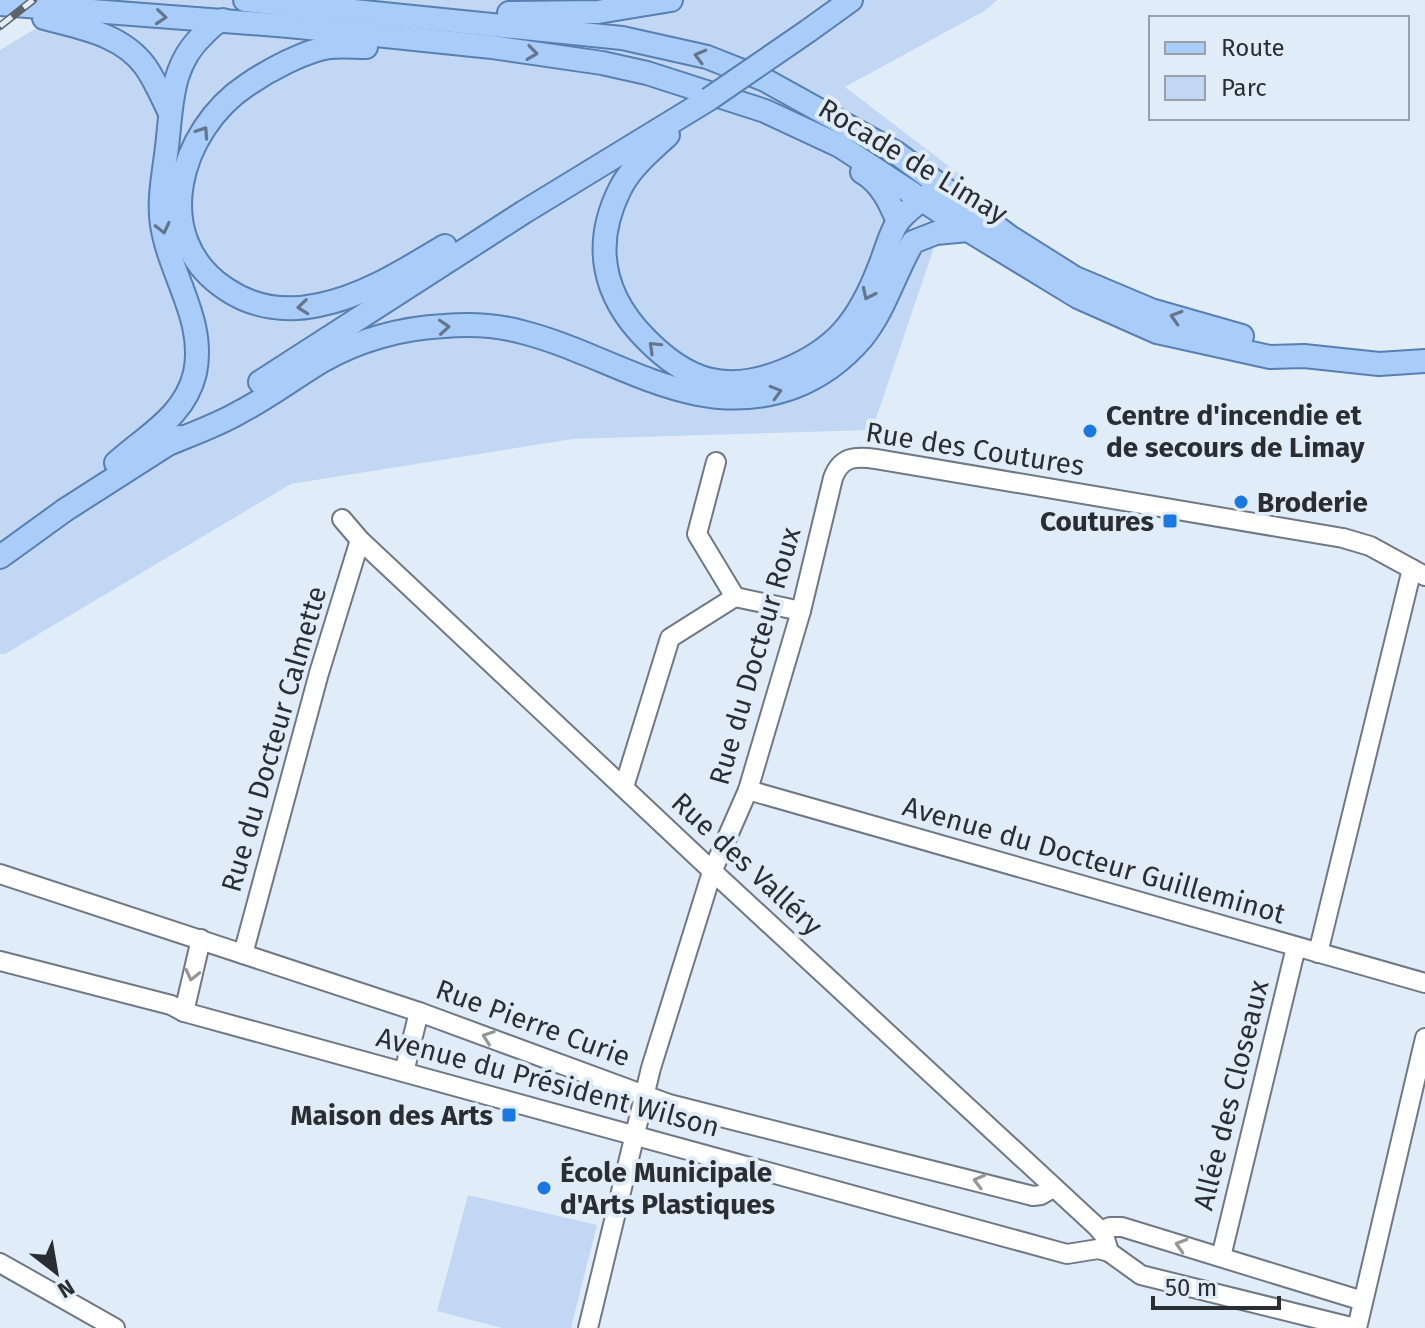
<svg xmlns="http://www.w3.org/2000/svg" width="1425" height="1328" font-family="'Fira Sans',sans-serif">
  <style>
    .green { fill: #c2d7f4 }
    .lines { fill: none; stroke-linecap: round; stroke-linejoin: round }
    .minor-casing { stroke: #6f7884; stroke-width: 22 }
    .major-casing { stroke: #587fb1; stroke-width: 26 }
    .minor { stroke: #fff; stroke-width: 18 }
    .major { stroke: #aaccf9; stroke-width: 22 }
    .rail-casing { stroke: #5d636a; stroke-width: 8 }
    .rail { stroke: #e1ecf9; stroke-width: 5; stroke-dasharray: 15; stroke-linecap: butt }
    .major-bridge-casing { stroke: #587fb1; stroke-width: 26; stroke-linecap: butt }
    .major-bridge { stroke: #aaccf9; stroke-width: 22 }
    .oneway { stroke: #64758c }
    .oneway2 { stroke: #949699 }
    .poi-dot { fill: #1b78e1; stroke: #e1ecf9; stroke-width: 3 }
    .labels { text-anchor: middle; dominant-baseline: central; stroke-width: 8; stroke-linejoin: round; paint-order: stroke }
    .street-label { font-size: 28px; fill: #2a2e33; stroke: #e1ecf9 }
    .poi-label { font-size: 28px; font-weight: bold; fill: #2a2e33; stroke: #e1ecf9; text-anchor: start }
  </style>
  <rect width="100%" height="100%" fill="#e1ecf9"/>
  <g class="green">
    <polygon points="83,0 997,0 986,10 845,87 959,174 872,430 573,439 291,484 5,654 0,654 0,50"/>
    <polygon points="468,1195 597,1225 571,1328 502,1328 437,1311"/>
  </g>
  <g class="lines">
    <defs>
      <g id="minor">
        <polyline points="342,519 360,540 723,881 1097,1227 1104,1235 1109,1252"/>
        <polyline points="735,597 801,611"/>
        <polyline points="624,787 670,638 735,597 697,534 716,462"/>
        <polyline points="748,790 1425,983"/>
        <polyline points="0,874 419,1012 669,1104 1033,1196 1041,1195 1053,1188"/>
        <polyline points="1318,953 1412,569"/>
        <polyline points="243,954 319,673 360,540"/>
        <polyline points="0,961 171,1005 184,1012 1067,1254 1098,1249 1109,1252 1141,1275 1355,1328"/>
        <polyline points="184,1012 201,939"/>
        <polyline points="404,1072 419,1012"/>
        <polyline points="1101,1231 1110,1227 1122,1227 1363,1301"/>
        <polyline points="1221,1257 1296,947"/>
        <polyline points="0,1263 115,1328"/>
        <path d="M588,1328L651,1068L712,872L748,790L801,611L833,478C841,456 856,456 876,459L1343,538L1370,546L1425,576"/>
        <polyline points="1357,1328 1425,1038"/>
      </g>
      <g id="major">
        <polyline points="245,0 622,38 707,57 765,80 895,152 1010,237 1075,278 1151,310 1242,336"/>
        <polyline points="0,4 289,26 492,47 602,63 647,73 765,111 840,146 968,230 1078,297 1157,332 1270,357 1304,356 1379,364 1425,361"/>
        <polyline points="509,13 598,12 671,0"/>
        <path d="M44,18C81,28 121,34 145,66C155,80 162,97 169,111"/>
        <polyline points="808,31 851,0"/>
        <path d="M366,47C354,47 342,46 330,47C304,51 269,70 247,85C179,130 148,238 226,289C254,308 287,312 319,305C365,296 406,269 445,246"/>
        <path d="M668,135C650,152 631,167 620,189C592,245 603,296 646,339C687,381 726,394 783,371C836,350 859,320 879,268C885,254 889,236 897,223C905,211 922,200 934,191"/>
        <path d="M862,172C881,183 890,202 898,222"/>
        <polyline points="260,382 524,212 709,99"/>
        <path d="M168,444C192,434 218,425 240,412C269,397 295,377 322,361C358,340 402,328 444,326C470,324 497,325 522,332C614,355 695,424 794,387C820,377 844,359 862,338C885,310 895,272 913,242L936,233L968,230"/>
        <path d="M116,463C147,435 185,416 195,373C206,320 170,276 162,225C158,199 164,173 167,147C172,105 170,65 204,34C210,28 215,22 223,20"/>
        <polyline points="0,557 65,510 179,437"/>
      </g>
    </defs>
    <use href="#minor" class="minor-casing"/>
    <use href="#major" class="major-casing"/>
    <use href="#minor" class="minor"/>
    <use href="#major" class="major"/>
    <defs>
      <polyline id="rail" points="0,26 33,0"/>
    </defs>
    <use href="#rail" class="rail-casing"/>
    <use href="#rail" class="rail"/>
    <defs>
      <polyline id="major-bridge" points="709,99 808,31"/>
    </defs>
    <use href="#major-bridge" class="major-bridge-casing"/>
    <use href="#major-bridge" class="major-bridge"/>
  </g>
  <defs><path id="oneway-chevron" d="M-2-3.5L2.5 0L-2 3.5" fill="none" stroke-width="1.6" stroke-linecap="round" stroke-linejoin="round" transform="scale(2)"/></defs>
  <g class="oneway">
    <use href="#oneway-chevron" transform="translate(161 17) rotate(5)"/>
    <use href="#oneway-chevron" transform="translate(532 53) rotate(8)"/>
    <use href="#oneway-chevron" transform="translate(700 56) rotate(-165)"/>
    <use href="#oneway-chevron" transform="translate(203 132) rotate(-56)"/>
    <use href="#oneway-chevron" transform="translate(163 228) rotate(77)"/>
    <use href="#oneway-chevron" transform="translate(868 294) rotate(116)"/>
    <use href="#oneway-chevron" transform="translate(303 307) rotate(174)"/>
    <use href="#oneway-chevron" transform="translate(1176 317) rotate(-163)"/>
    <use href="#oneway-chevron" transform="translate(444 327) rotate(-4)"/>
    <use href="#oneway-chevron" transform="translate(654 347) rotate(-136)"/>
    <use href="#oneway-chevron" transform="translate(776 392) rotate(-16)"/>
  </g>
  <g class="oneway2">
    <use href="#oneway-chevron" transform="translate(192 975) rotate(103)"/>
    <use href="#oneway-chevron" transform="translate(488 1037) rotate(-160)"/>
    <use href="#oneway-chevron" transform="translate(979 1181) rotate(-165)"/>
    <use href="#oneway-chevron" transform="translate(1181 1245) rotate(-163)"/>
  </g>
  <g class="poi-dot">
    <circle cx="1090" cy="431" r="8"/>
    <circle cx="1241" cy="502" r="8"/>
    <rect x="1162" y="513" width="16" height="16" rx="4"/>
    <rect x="501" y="1107" width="16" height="16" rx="4"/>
    <circle cx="544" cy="1188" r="8"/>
  </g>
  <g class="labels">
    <g class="street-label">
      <text transform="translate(913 161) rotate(31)">Rocade de Limay</text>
      <text transform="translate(975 449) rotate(9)">Rue des Coutures</text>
      <text transform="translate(755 656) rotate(-74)">Rue du Docteur Roux</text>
      <text transform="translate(274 739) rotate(-74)">Rue du Docteur Calmette</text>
      <text transform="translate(1094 860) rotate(16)">Avenue du Docteur Guilleminot</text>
      <text transform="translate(747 864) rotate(43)">Rue des Valléry</text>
      <text transform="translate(533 1023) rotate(20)">Rue Pierre Curie</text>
      <text transform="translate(548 1082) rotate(15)">Avenue du Président Wilson</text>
      <text transform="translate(1231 1095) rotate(-76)">Allée des Closeaux</text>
    </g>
    <g class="poi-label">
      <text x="1106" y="415">Centre d'incendie et<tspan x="1106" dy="32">de secours de Limay</tspan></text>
      <text x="1257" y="502">Broderie</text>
      <text x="1154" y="521" text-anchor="end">Coutures</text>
      <text x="493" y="1115" text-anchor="end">Maison des Arts</text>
      <text x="560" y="1172">École Municipale<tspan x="560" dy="32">d'Arts Plastiques</tspan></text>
    </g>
  </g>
  <rect x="1149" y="16" width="260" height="104" fill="#e1ecf9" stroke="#98a0aa" stroke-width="2"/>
  <rect x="1165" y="42" width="40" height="12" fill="#aaccf9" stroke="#98a0aa" stroke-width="2"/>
  <text x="1221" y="56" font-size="24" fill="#2a2e33">Route</text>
  <rect x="1165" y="76" width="40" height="24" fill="#c2d7f4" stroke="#98a0aa" stroke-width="2"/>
  <text x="1221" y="96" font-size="24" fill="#2a2e33">Parc</text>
  <g transform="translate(56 1272) rotate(149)" stroke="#e1ecf9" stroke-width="6" paint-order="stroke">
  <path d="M0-6L14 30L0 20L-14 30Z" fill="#2a2e33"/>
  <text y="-12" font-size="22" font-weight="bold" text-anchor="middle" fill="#2a2e33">N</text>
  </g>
  <path d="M1153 1296v12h126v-12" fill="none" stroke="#2a2e33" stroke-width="4"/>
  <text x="1165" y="1296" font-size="24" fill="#2a2e33" stroke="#e1ecf9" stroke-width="6" paint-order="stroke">50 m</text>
</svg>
